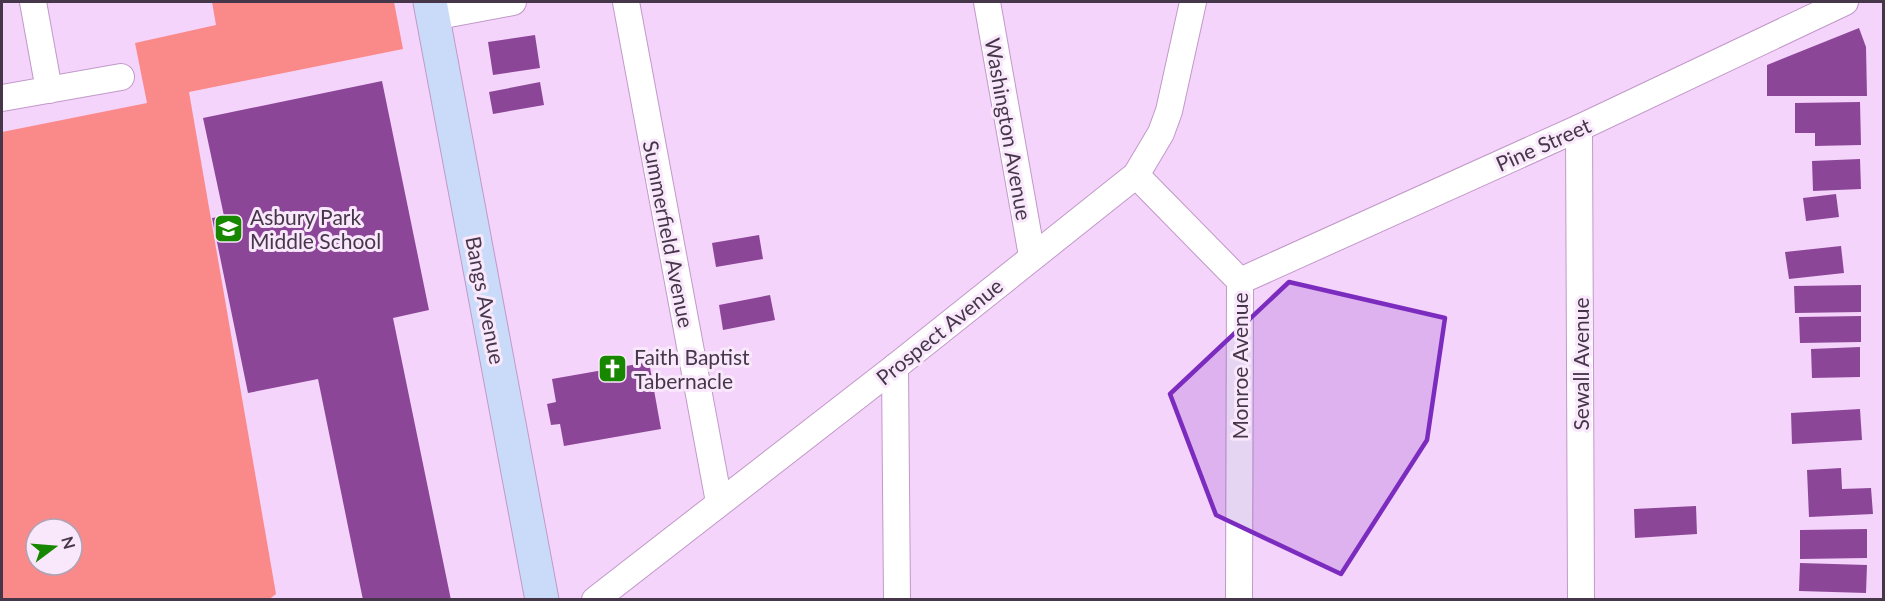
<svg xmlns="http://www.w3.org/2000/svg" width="1885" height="601" font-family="Lato,sans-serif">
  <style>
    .green { fill: #fa8a89; fill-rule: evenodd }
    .building { fill: #8c4698 }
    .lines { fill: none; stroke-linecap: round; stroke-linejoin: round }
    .street-casing { stroke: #c199c8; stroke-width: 28 }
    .secondary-casing { stroke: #c199c8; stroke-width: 35 }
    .street { stroke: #fff; stroke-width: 26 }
    .secondary { stroke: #cadbf9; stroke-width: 33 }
    .marked { fill: #7b2cbf; fill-opacity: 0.2; stroke: #7b2cbf; stroke-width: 4.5; stroke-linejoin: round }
    .labels { text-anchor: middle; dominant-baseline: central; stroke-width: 6; stroke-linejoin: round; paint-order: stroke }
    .street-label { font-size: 21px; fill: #463649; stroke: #f9e8fb }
    .poi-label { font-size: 21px; fill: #463649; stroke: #f9e8fb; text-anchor: start }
  </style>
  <rect width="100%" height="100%" fill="#f5d4fb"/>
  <path class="green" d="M212,2H394L403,49L189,92L276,594L268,600L2,599V132L147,103L135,43L216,25ZM36,529H72V565H36Z"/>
  <g class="building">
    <polygon points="1859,28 1866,47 1867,96 1767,96 1767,65"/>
    <polygon points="535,35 540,68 493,75 488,42"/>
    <polygon points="382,81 429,310 393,318 451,600 363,600 318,379 248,393 212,218 224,216 203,118"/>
    <polygon points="540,82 544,105 493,114 489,92"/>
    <polygon points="1860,102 1861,145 1815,146 1815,133 1795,133 1795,103"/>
    <polygon points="1860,159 1861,189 1813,191 1812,161"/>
    <polygon points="1836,194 1839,217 1806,221 1803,198"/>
    <polygon points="759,235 763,259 716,267 712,243"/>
    <polygon points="1841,246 1844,273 1789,279 1785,252"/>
    <polygon points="1861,285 1861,312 1795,313 1794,286"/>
    <polygon points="770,295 775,320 723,330 719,305"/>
    <polygon points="1861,316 1861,342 1800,343 1799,317"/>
    <polygon points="1860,347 1860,377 1812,378 1811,349"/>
    <polygon points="649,362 661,429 564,446 560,424 551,425 547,404 556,402 552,379"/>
    <polygon points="1860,409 1862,440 1792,444 1791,413"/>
    <polygon points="1841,468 1842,489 1871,488 1873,514 1809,517 1807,470"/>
    <polygon points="1696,506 1697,534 1635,538 1634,509"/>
    <polygon points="1867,529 1867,558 1800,559 1800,530"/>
    <polygon points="1800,563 1867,565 1866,593 1799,591"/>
  </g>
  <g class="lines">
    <defs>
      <g id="street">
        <polyline points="33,2 49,90"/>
        <polyline points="626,2 719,502"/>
        <polyline points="987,2 1032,256"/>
        <polyline points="433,17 513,2"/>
        <polyline points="2,98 121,77"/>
        <polyline points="1579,128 1581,600"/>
        <polyline points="1136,175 1240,281 1239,600"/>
        <polyline points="1240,281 1579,128 1845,2"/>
        <polyline points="895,367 897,600"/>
        <polyline points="595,600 895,367 1136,175 1161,133 1169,111 1193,2"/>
      </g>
      <polyline id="secondary" points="430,2 542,600"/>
    </defs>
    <use href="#street" class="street-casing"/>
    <use href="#secondary" class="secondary-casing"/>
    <use href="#street" class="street"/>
    <use href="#secondary" class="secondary"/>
  </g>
  <path class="marked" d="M1289,282L1445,318L1427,440L1341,574L1216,515L1170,394Z"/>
  <defs>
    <symbol id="school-square" viewBox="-11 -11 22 22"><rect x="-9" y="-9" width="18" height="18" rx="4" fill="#188700" stroke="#f9e8fb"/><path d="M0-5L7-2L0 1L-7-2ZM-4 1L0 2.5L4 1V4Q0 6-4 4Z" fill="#fff"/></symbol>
    <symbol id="church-square" viewBox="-11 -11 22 22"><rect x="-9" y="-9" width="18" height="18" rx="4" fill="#188700" stroke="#f9e8fb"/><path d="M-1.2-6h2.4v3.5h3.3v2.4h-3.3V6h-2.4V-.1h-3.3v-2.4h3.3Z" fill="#fff"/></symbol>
  </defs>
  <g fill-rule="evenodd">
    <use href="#school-square" x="212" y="212" width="33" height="33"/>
    <use href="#church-square" x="596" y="352" width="33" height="33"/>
  </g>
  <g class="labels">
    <g class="street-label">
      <text transform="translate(1009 129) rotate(80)">Washington Avenue</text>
      <text transform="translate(1543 144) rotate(-24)">Pine Street</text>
      <text transform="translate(669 234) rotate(79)">Summerfield Avenue</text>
      <text transform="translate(486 300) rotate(79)">Bangs Avenue</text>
      <text transform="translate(939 331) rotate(-39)">Prospect Avenue</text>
      <text transform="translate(1580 364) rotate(-90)">Sewall Avenue</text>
      <text transform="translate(1239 366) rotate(-90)">Monroe Avenue</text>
    </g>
    <g class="poi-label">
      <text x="250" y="216">Asbury Park<tspan x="250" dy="24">Middle School</tspan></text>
      <text x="634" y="356">Faith Baptist<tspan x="634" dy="24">Tabernacle</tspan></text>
    </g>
  </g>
  <rect width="1885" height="601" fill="none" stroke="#463649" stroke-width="6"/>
  <g transform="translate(54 547) rotate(74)"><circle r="28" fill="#f9e8fb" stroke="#b1a1b4" stroke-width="1.5"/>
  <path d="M0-4.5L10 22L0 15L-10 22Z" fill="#188700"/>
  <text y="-9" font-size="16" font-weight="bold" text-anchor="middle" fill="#463649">N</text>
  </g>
</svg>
